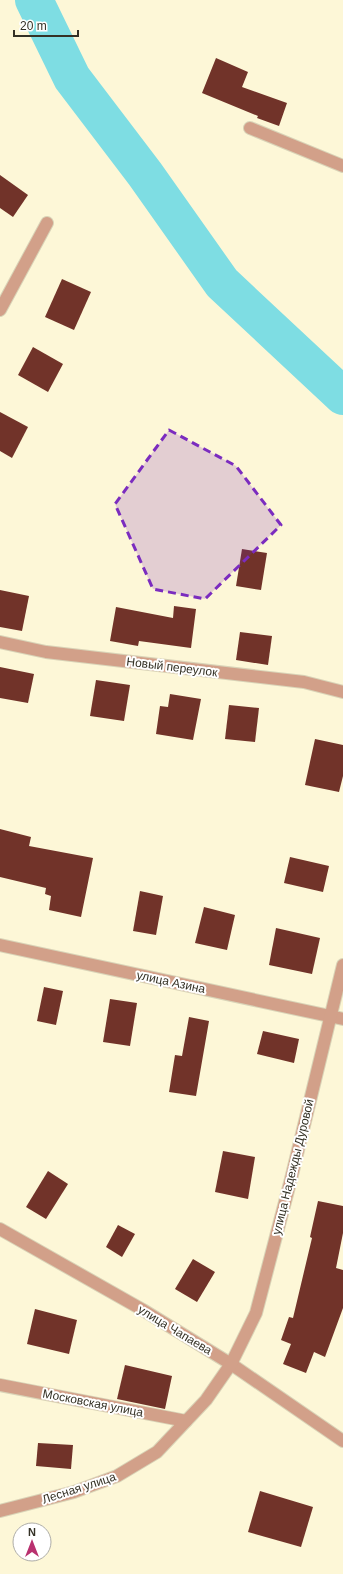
<svg xmlns="http://www.w3.org/2000/svg" width="343" height="1574" font-family="Arial,sans-serif">
  <style>
    .lines { fill: none; stroke-linecap: round; stroke-linejoin: round }
    .river { stroke: #7edde3; stroke-width: 38 }
    .building { fill: #713329 }
    .minor-casing { stroke: #d9d3b7; stroke-width: 14 }
    .minor { stroke: #d2a089; stroke-width: 12 }
    .marked { fill: #7b2cbf; fill-opacity: 0.2; stroke: #7b2cbf; stroke-width: 3; stroke-dasharray: 8 5; stroke-linejoin: round }
    .labels { text-anchor: middle; dominant-baseline: central; stroke-width: 4; stroke-linejoin: round; paint-order: stroke }
    .street-label { font-size: 12px; fill: #343125; stroke: #fff }
  </style>
  <rect width="100%" height="100%" fill="#fdf7d7"/>
  <g class="lines">
    <polyline class="river" points="34,0 72,78 145,174 222,283 343,396"/>
  </g>
  <g class="building">
    <polygon points="216,58 248,72 242,87 287,103 279,126 257,118 258,116 202,93"/>
    <polygon points="0,175 28,195 13,217 0,208"/>
    <polygon points="62,279 91,292 74,330 45,317"/>
    <polygon points="33,347 63,364 48,392 18,375"/>
    <polygon points="0,412 28,427 12,458 0,451"/>
    <polygon points="242,549 267,553 261,590 236,586"/>
    <polygon points="0,590 29,596 22,631 0,627"/>
    <polygon points="174,606 196,609 191,648 139,641 138,646 110,641 116,607 173,618"/>
    <polygon points="240,632 272,636 268,665 236,660"/>
    <polygon points="0,667 34,674 28,703 0,698"/>
    <polygon points="96,680 130,685 124,721 90,716"/>
    <polygon points="170,694 201,699 193,740 156,734 160,706 168,707"/>
    <polygon points="229,705 259,708 255,742 225,739"/>
    <polygon points="315,739 343,745 343,776 339,792 305,785"/>
    <polygon points="0,829 31,837 29,846 93,858 81,917 49,910 51,896 45,894 46,888 0,877"/>
    <polygon points="290,857 329,866 323,892 284,883"/>
    <polygon points="140,891 163,896 156,935 133,931"/>
    <polygon points="204,907 235,915 227,950 195,943"/>
    <polygon points="276,928 320,938 312,974 269,965"/>
    <polygon points="44,987 63,991 56,1025 37,1021"/>
    <polygon points="110,999 137,1003 130,1046 103,1042"/>
    <polygon points="189,1017 209,1021 196,1096 169,1092 175,1055 182,1056"/>
    <polygon points="263,1031 299,1039 294,1063 257,1054"/>
    <polygon points="223,1151 255,1157 248,1199 215,1192"/>
    <polygon points="48,1171 68,1184 46,1219 26,1207"/>
    <polygon points="318,1201 343,1206 343,1233 336,1268 343,1270 343,1308 325,1357 314,1352 306,1373 283,1364 291,1344 281,1340 289,1317 293,1318 312,1238 310,1237"/>
    <polygon points="118,1225 135,1234 122,1257 106,1247"/>
    <polygon points="193,1259 215,1272 197,1302 175,1289"/>
    <polygon points="35,1309 77,1320 69,1354 27,1344"/>
    <polygon points="125,1365 172,1376 165,1409 117,1399"/>
    <polygon points="38,1443 73,1445 71,1469 36,1466"/>
    <polygon points="260,1491 313,1507 301,1547 248,1532"/>
  </g>
  <g class="lines">
    <defs>
      <g id="minor">
        <polyline points="250,128 343,166"/>
        <polyline points="0,310 47,223"/>
        <polyline points="0,642 46,652 304,682 343,692"/>
        <polyline points="0,945 343,1019"/>
        <polyline points="0,1229 143,1310 231,1364 343,1441"/>
        <polyline points="0,1385 186,1421"/>
        <polyline points="0,1511 74,1492 117,1476 157,1452 206,1400 231,1364 256,1313 291,1179 343,965"/>
      </g>
    </defs>
    <use href="#minor" class="minor-casing"/>
    <use href="#minor" class="minor"/>
  </g>
  <path class="marked" d="M169,430L236,466L281,525L205,599L153,589L115,504Z"/>
  <g class="labels">
    <g class="street-label">
      <text transform="translate(172 667) rotate(7)">Новый переулок</text>
      <text transform="translate(171 982) rotate(12)">улица Азина</text>
      <text transform="translate(293 1167) rotate(-76)">улица Надежды Дуровой</text>
      <text transform="translate(175 1330) rotate(31)">улица Чапаева</text>
      <text transform="translate(93 1403) rotate(11)">Московская улица</text>
      <text transform="translate(79 1488) rotate(-18)">Лесная улица</text>
    </g>
  </g>
  <g transform="translate(32 1542)"><circle r="19" fill="#ffffff" stroke="#aeada8"/>
  <path d="M0-3L7 15L0 10L-7 15Z" fill="#b9316f"/>
  <text y="-6" font-size="11" font-weight="bold" text-anchor="middle" fill="#343125">N</text>
  </g>
  <path d="M14 30v6h64v-6" fill="none" stroke="#343125" stroke-width="2"/>
  <text x="20" y="30" font-size="12" fill="#343125" stroke="#ffffff" stroke-width="3" paint-order="stroke">20 m</text>
</svg>
